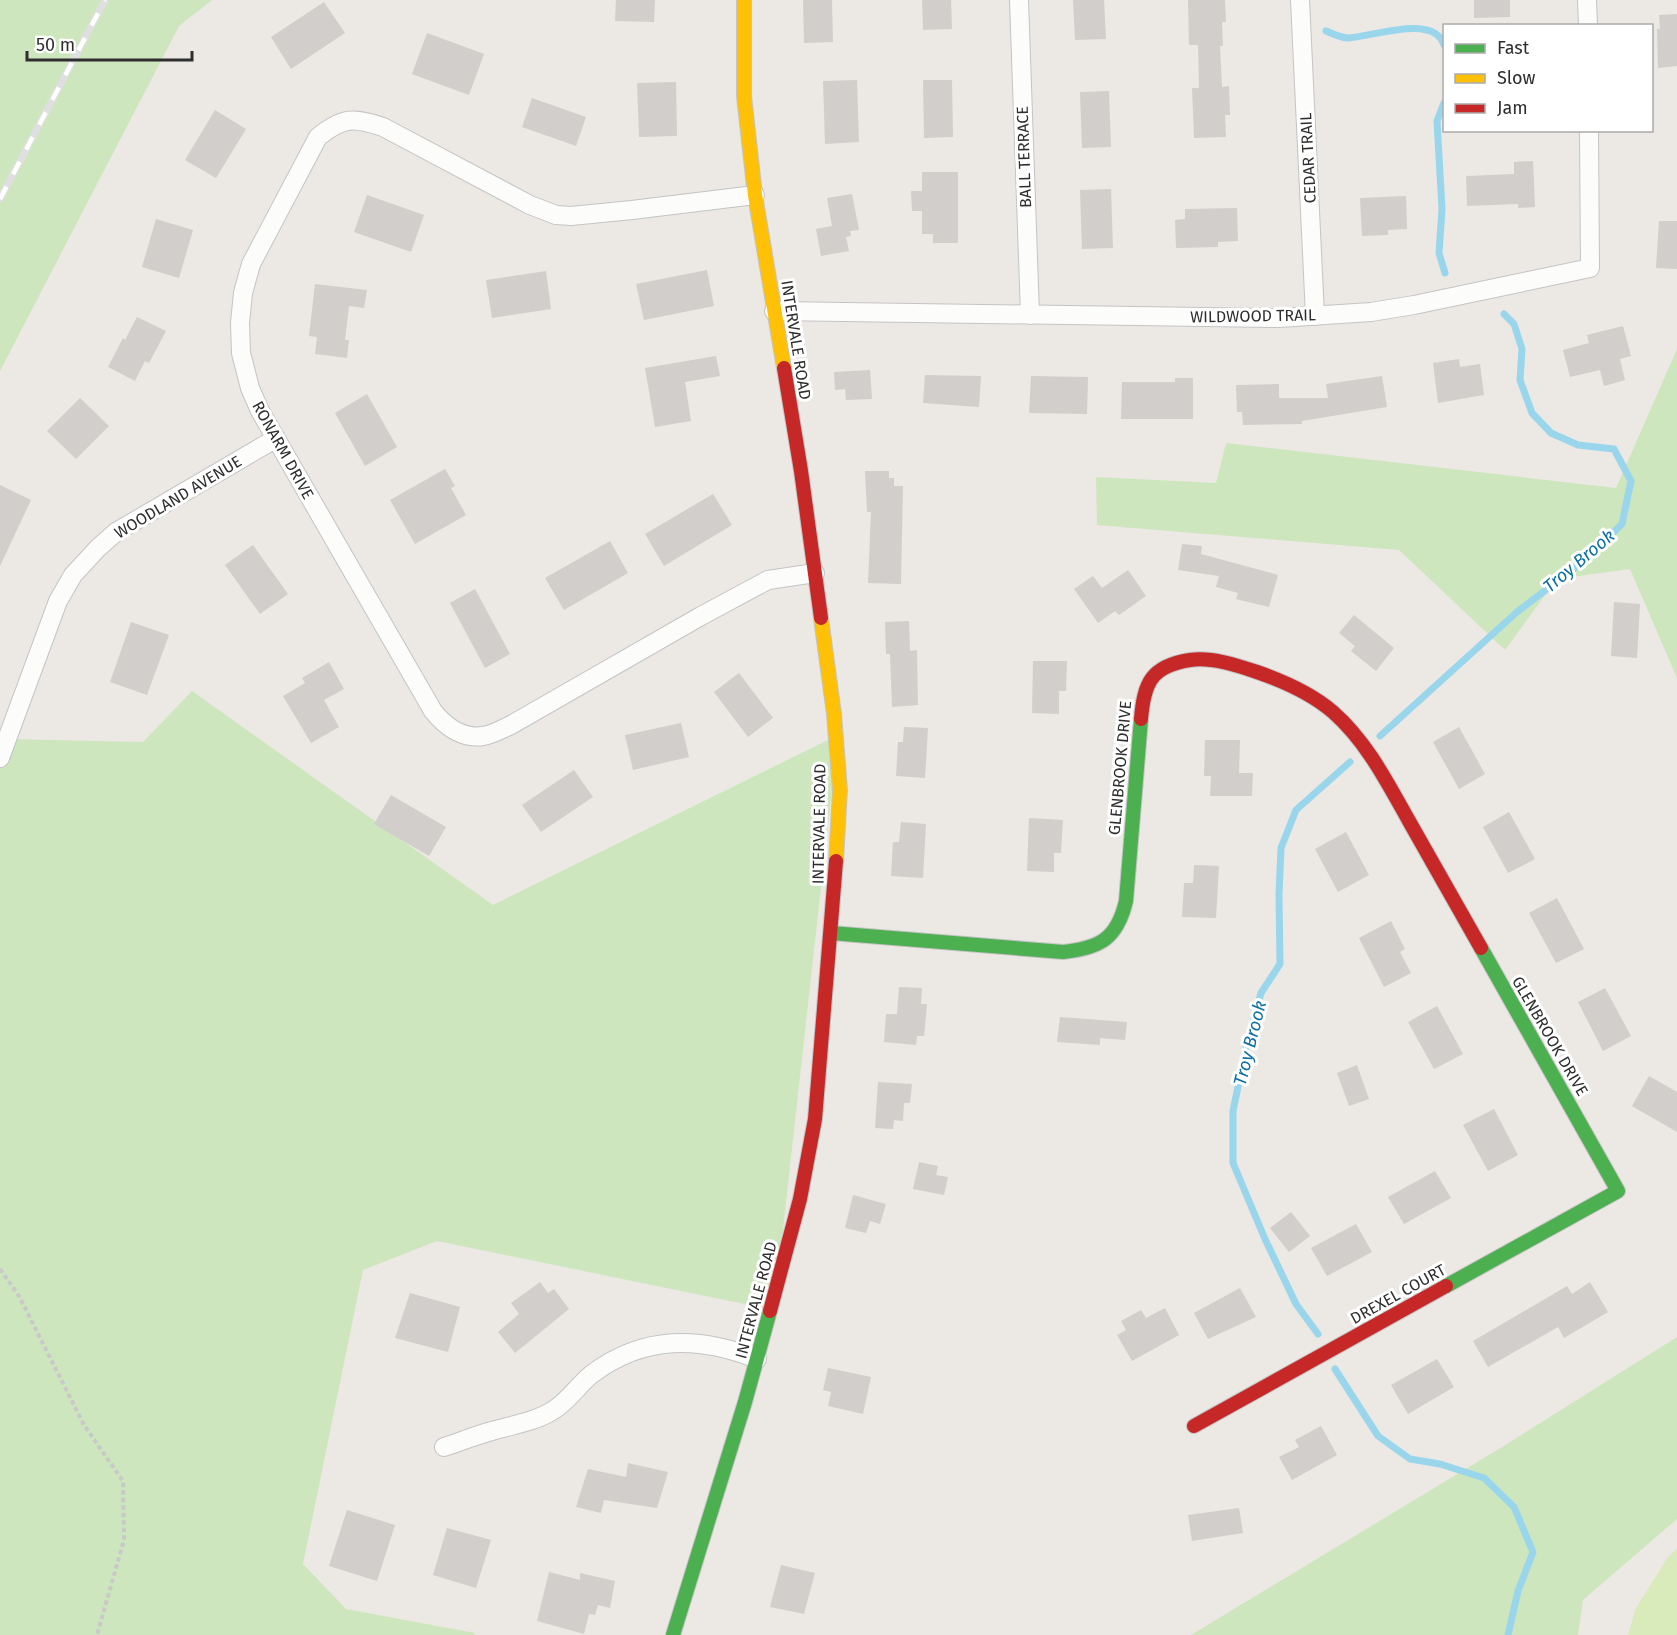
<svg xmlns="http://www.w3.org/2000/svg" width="1677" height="1635" font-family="'Fira Sans',sans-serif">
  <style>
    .green { fill: #cee6be }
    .pitch { fill: #d9eabb }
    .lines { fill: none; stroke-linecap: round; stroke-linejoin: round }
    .stream { stroke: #99d6ec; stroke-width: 7 }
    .building { fill: #d1cecb }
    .street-casing { stroke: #c5c4c5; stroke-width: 20 }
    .fast-casing { stroke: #c5c4c5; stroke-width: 16 }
    .slow-casing { stroke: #c5c4c5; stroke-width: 16 }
    .jam-casing { stroke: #c5c4c5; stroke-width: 16 }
    .path { stroke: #c9c9c8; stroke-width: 4; stroke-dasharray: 4.5 3; stroke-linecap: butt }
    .street { stroke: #fcfcfb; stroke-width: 18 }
    .fast { stroke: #4caf50; stroke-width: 14 }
    .slow { stroke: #ffc107; stroke-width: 14 }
    .jam { stroke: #c62828; stroke-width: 14 }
    .rail-casing { stroke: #dfdfe1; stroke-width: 7 }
    .rail { stroke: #fff; stroke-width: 4.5; stroke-dasharray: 14; stroke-linecap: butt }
    .labels { text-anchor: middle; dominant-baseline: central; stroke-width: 6; stroke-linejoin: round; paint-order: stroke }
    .street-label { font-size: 16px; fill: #2e2e2e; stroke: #fff }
    .water-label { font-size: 18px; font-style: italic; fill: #0d6fa3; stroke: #fff }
  </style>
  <rect width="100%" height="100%" fill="#ece8e4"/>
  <g class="green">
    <polygon points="0,0 212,0 179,26 0,371"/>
    <polygon points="1677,349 1677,678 1630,569 1557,579 1505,650 1399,550 1097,525 1096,477 1216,483 1226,443 1616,488"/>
    <polygon points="192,691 493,905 838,735 774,1310 437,1241 363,1270 303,1564 346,1609 475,1633 474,1635 0,1635 0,732 9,739 143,742"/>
    <polygon points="1677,1337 1677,1519 1583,1600 1578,1635 1191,1635 1502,1447"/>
  </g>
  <polygon class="pitch" points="1677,1549 1677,1635 1628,1635 1636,1608 1668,1557"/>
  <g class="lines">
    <g class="stream">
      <path d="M1326,31C1333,34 1341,38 1348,38C1372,37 1434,13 1444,45"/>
      <polyline points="1444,103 1437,121 1442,209 1439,253 1445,273"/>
      <polyline points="1380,736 1517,612 1585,560 1622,524 1631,481 1614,449 1578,445 1551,433 1532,413 1520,380 1522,349 1514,324 1504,314"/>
      <polyline points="1318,1334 1296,1304 1265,1239 1233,1163 1233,1111 1246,1048 1261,993 1280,964 1279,894 1281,848 1296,810 1350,762"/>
      <polyline points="1335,1369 1378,1436 1410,1459 1440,1464 1484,1478 1514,1507 1533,1552 1518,1591 1508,1635"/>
    </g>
  </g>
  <g class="building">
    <polygon points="616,0 655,0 654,22 615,21"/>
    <polygon points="803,0 832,0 833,42 804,43"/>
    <polygon points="922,0 951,0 952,29 923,30"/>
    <polygon points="1073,0 1104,0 1106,39 1075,40"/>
    <polygon points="1188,0 1225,0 1226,22 1222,22 1223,46 1220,46 1222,87 1229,86 1230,115 1225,115 1226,137 1194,138 1192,88 1199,88 1198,45 1189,45"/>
    <polygon points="1474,0 1510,0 1510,17 1474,18"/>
    <polygon points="324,2 345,33 291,69 271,37"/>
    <polygon points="1677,14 1677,66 1658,68 1657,29 1660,29 1659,15"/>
    <polygon points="427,33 484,54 469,95 412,74"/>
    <polygon points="857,80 859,142 825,144 823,81"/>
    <polygon points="923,80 952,80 953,137 924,138"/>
    <polygon points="676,82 677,136 639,137 637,83"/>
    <polygon points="1109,91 1111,147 1082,148 1080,92"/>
    <polygon points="532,98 586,117 576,146 522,127"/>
    <polygon points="215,110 246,129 216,178 185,160"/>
    <polygon points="1533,161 1535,207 1518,208 1518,204 1467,206 1466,176 1514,174 1514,162"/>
    <polygon points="922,172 958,172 958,243 933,243 933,234 922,234 922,211 912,211 911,191 922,191"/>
    <polygon points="1111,189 1113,248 1082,249 1080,190"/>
    <polygon points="852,194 859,230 850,231 851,236 846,237 849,251 821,256 816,229 832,226 827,198"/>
    <polygon points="367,195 424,215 411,252 354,232"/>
    <polygon points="1406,196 1407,229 1388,230 1388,235 1362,236 1360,198"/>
    <polygon points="1237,208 1238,241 1218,242 1218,247 1176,248 1175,220 1185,219 1185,209"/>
    <polygon points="156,219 193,230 179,278 142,267"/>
    <polygon points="1659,221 1677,221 1677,269 1656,268"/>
    <polygon points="707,270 714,306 644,320 636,284"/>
    <polygon points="546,271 551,309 492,318 486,280"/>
    <polygon points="315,284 367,290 364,308 349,306 345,340 349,340 347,358 315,354 317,337 309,336"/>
    <polygon points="137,317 166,331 149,363 145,361 135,381 108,367 123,338 125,340"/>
    <polygon points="1623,326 1631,356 1620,359 1625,380 1604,386 1600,370 1570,377 1563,350 1589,343 1587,335"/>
    <polygon points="716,356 720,376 685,382 691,421 655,427 645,368"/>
    <polygon points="1459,359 1460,367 1480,364 1484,395 1438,403 1433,363"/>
    <polygon points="870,370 872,399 846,400 845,389 835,390 834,372"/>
    <polygon points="925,375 981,376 979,407 923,403"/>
    <polygon points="1031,376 1088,377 1087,414 1029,413"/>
    <polygon points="1382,376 1387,407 1302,421 1302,424 1243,425 1242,412 1237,412 1236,385 1279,384 1279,398 1328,398 1326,384"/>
    <polygon points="1175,378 1193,378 1193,419 1121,419 1122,382 1175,382"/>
    <polygon points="367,394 397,447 365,466 335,413"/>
    <polygon points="80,398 109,426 76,459 47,431"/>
    <polygon points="445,469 455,486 451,488 466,515 415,544 390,500"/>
    <polygon points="865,471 889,471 889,478 894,478 894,486 903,486 901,584 868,583 871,512 867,512"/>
    <polygon points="0,485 31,500 0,566"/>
    <polygon points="713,494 732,525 664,566 645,534"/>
    <polygon points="610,541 628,573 564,610 545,578"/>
    <polygon points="1182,544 1202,546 1201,554 1278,575 1269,607 1236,599 1238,593 1216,587 1219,576 1178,570"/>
    <polygon points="253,545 288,594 260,614 225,565"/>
    <polygon points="1128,570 1146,596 1119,615 1115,611 1098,623 1074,589 1093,576 1102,588"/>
    <polygon points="475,589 510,654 485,668 450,603"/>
    <polygon points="1614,602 1640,604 1637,658 1611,656"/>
    <polygon points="1354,615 1394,648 1376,671 1351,651 1355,646 1339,633"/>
    <polygon points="909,621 910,651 917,650 918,705 892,707 890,654 886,654 885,622"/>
    <polygon points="131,622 169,635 147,695 110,682"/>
    <polygon points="1033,661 1067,661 1066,691 1059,691 1059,714 1032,713"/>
    <polygon points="329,662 344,689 324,700 339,727 311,743 283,696 305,683 302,678"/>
    <polygon points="739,673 773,718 748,737 714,692"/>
    <polygon points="681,723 689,757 633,770 625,735"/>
    <polygon points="904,727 928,728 925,778 896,776 898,742 903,742"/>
    <polygon points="1459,727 1485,774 1459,789 1433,742"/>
    <polygon points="1205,740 1240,740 1239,773 1253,773 1252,796 1210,796 1211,776 1204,776"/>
    <polygon points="574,770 593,797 541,832 522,805"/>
    <polygon points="391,795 446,827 429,856 374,824"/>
    <polygon points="1509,812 1535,859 1508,873 1483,827"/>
    <polygon points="1029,818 1063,820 1061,853 1054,853 1054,872 1027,871"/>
    <polygon points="901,822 926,824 923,878 891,876 893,842 899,842"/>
    <polygon points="1346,832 1369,875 1338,892 1315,849"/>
    <polygon points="1194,865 1219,866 1216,918 1182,917 1184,883 1193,883"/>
    <polygon points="1557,898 1584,949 1556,963 1529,913"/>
    <polygon points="1391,921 1405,949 1400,952 1411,973 1384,987 1359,938"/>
    <polygon points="899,987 922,988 921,1004 927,1004 924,1036 917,1036 916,1045 884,1042 886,1014 897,1014"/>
    <polygon points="1605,988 1631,1036 1603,1051 1578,1002"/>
    <polygon points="1437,1006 1463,1054 1434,1069 1408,1022"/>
    <polygon points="1060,1017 1127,1022 1125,1040 1100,1038 1100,1045 1057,1042"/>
    <polygon points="1357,1065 1369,1099 1349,1106 1337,1073"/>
    <polygon points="1649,1076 1677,1092 1677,1132 1632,1106"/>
    <polygon points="878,1082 912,1084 910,1103 904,1103 903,1121 894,1120 893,1129 875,1128"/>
    <polygon points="1494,1109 1518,1155 1488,1171 1463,1125"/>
    <polygon points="919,1162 938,1166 936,1175 948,1177 944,1195 913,1189"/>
    <polygon points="1435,1171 1451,1198 1404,1224 1388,1197"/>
    <polygon points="853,1195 886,1204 880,1224 870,1221 866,1233 845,1228"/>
    <polygon points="1291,1212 1310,1236 1289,1252 1270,1228"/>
    <polygon points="1356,1224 1372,1252 1327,1276 1311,1248"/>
    <polygon points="540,1282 548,1293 554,1289 569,1309 515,1353 498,1332 519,1314 511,1303"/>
    <polygon points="1590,1282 1608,1312 1564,1338 1558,1327 1488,1367 1473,1341 1567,1286 1572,1294"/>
    <polygon points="1240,1288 1256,1317 1208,1339 1194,1313"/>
    <polygon points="410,1293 460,1307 448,1352 395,1338"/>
    <polygon points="1165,1308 1179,1335 1132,1361 1117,1335 1126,1330 1121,1321 1141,1310 1146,1318"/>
    <polygon points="1437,1359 1454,1387 1408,1414 1391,1385"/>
    <polygon points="828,1368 871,1377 863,1414 828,1406 831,1392 823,1390"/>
    <polygon points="1321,1426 1337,1455 1292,1480 1279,1457 1299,1447 1295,1440"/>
    <polygon points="628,1463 668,1472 657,1508 604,1500 601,1513 576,1507 588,1469 626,1477"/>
    <polygon points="1239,1508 1243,1533 1192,1541 1188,1515"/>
    <polygon points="347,1510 395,1525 377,1581 329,1566"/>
    <polygon points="447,1528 491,1540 476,1588 433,1575"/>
    <polygon points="781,1565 815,1573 804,1614 770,1607"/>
    <polygon points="549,1572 580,1580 580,1573 615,1581 610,1608 598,1605 595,1615 589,1614 584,1634 537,1621"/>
  </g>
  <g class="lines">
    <defs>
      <g id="street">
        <polyline points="1019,0 1030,315"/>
        <polyline points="1300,0 1315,316"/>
        <polyline points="1587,0 1588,26"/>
        <path d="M755,195L632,210L571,216L556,215L530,205L383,127C353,117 343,117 318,137L251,264L243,293L240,323L241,353L250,388L260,411L433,711C445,726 462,739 483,736C492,735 502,729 511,725L701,616L768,580L815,573"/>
        <polyline points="774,311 1279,318 1371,312 1414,305 1590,268 1589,130"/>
        <polyline points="0,758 58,601 73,575 98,548 116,532 275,439"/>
        <path d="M444,1447C460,1442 476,1435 492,1431C512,1425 534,1422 552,1411C568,1402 578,1385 592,1374C644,1335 699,1336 757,1359"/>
      </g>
      <g id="fast">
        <path d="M831,933L1063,952C1100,948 1117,939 1126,901L1141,719"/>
        <polyline points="1446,1286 1618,1191 1481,948"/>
        <polyline points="673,1635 745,1402 770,1311"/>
      </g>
      <g id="slow">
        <polyline points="744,0 744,96 755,195 784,368"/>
        <polyline points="821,618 834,714 840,790 836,861"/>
      </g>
      <g id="jam">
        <polyline points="784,368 801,471 821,618"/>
        <path d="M1141,719C1144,683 1151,666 1190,660C1212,657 1236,665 1257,672C1283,681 1312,694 1333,712C1367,742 1387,782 1409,821C1433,863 1457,906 1481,948"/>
        <polyline points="770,1311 800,1199 815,1119 836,861"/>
        <polyline points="1194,1426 1446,1286"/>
      </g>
    </defs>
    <use href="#street" class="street-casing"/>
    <use href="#fast" class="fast-casing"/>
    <use href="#slow" class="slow-casing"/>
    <use href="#jam" class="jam-casing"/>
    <polyline class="path" points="0,1269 19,1296 84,1425 123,1481 124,1540 97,1635"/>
    <use href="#street" class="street"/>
    <use href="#fast" class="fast"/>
    <use href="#slow" class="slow"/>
    <use href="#jam" class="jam"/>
    <defs>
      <polyline id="rail" points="0,199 105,0"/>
    </defs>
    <use href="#rail" class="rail-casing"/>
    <use href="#rail" class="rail"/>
  </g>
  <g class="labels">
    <g class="street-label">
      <text transform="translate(1024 157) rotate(-92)">BALL TERRACE</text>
      <text transform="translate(1308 158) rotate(-93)">CEDAR TRAIL</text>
      <text transform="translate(1253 316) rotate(-1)">WILDWOOD TRAIL</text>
      <text transform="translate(796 340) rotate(81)">INTERVALE ROAD</text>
      <text transform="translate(283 450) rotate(61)">RONARM DRIVE</text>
      <text transform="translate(178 497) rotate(-31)">WOODLAND AVENUE</text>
      <text transform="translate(1120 768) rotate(-85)">GLENBROOK DRIVE</text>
      <text transform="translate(819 824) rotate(-89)">INTERVALE ROAD</text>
      <text transform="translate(1550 1036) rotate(60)">GLENBROOK DRIVE</text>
      <text transform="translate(1398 1294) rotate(-29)">DREXEL COURT</text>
      <text transform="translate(756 1300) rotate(-75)">INTERVALE ROAD</text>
    </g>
    <g class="water-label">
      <text transform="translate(1579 561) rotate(-40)">Troy Brook</text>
      <text transform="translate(1250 1043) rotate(-76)">Troy Brook</text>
    </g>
  </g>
  <rect x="1443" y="24" width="210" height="108" fill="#ffffff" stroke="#ababab" stroke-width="1.5"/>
  <rect x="1455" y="44" width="30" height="9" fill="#4caf50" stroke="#ababab" stroke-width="1.5"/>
  <text x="1497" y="54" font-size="18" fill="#2e2e2e">Fast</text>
  <rect x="1455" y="74" width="30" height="9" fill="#ffc107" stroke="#ababab" stroke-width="1.5"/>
  <text x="1497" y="84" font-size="18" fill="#2e2e2e">Slow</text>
  <rect x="1455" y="104" width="30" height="9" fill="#c62828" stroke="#ababab" stroke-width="1.5"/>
  <text x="1497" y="114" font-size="18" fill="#2e2e2e">Jam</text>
  <path d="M27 51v9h165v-9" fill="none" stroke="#2e2e2e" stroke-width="3"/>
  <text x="36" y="51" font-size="18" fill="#2e2e2e" stroke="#ffffff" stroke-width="4.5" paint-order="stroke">50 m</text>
</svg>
